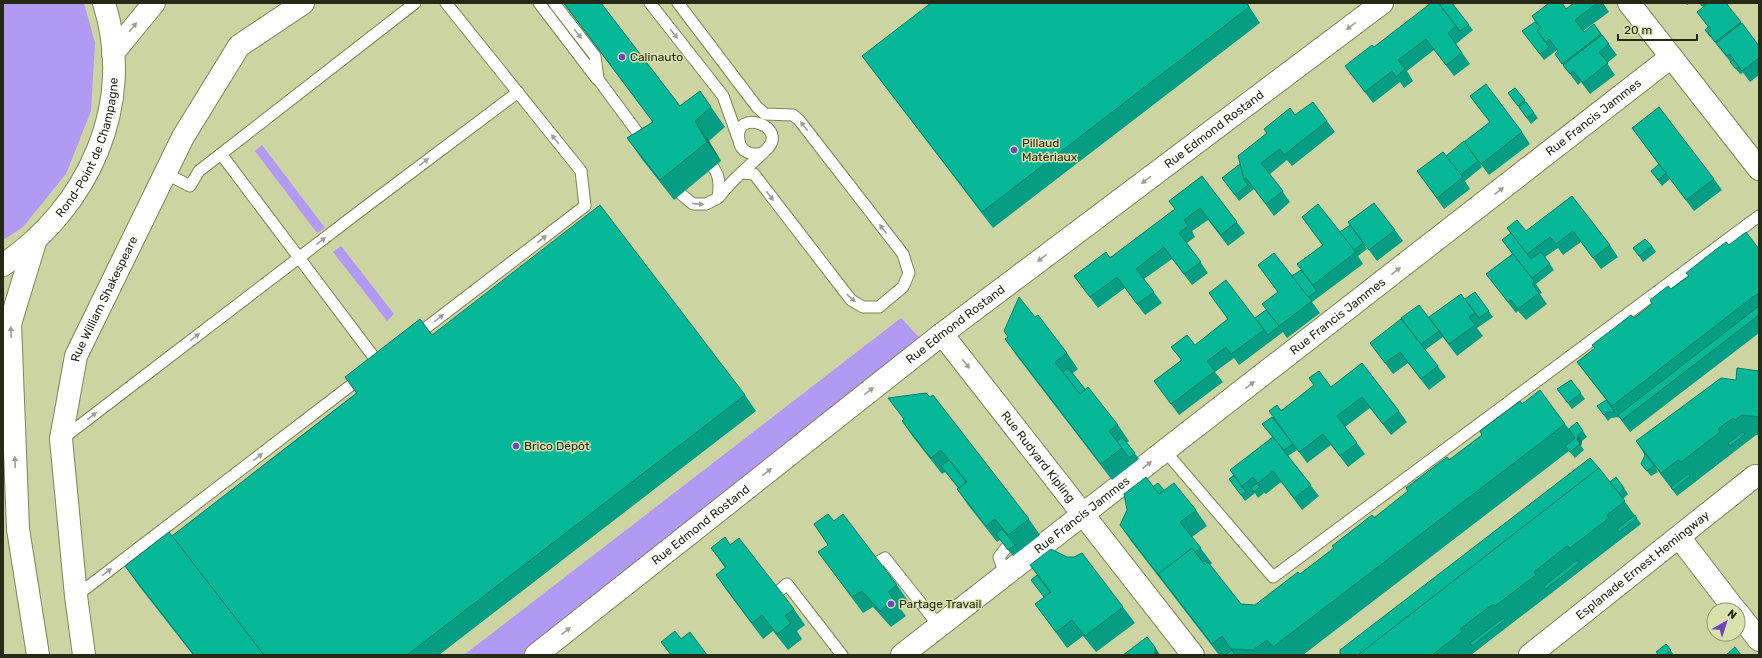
<svg xmlns="http://www.w3.org/2000/svg" width="1762" height="658" font-family="Rubik,sans-serif">
  <style>
    .green { fill: #b09af3 }
    .lines { fill: none; stroke-linecap: round; stroke-linejoin: round }
    .lane-casing { stroke: #7e8456; stroke-width: 13 }
    .street-casing { stroke: #7e8456; stroke-width: 24 }
    .primary-casing { stroke: #7e8456; stroke-width: 24 }
    .lane { stroke: #fff; stroke-width: 11 }
    .street { stroke: #fff; stroke-width: 22 }
    .primary { stroke: #fff; stroke-width: 22 }
    .wall { fill: #059d83 }
    .shaded-wall { fill: #04806a }
    .building { fill: #06b798; stroke: #04806a }
    .oneway { fill: #9d9f96 }
    .poi-dot { fill: #6e46be; stroke: #d9e1af; stroke-width: 1.5 }
    .labels { text-anchor: middle; dominant-baseline: central; stroke-width: 3; stroke-linejoin: round; paint-order: stroke }
    .poi-label { font-size: 12px; fill: #262916; stroke: #d9e1af; text-anchor: start }
    .street-label { font-size: 12px; fill: #262916; stroke: #d9e1af }
  </style>
  <rect width="100%" height="100%" fill="#ccd4a2"/>
  <g class="green">
    <polygon points="3,3 84,3 95,43 91,111 66,174 23,227 3,240"/>
    <polygon points="262,145 325,228 317,233 255,151"/>
    <polygon points="341,246 394,314 387,321 333,252"/>
    <polygon points="901,318 932,351 533,655 464,655"/>
  </g>
  <g class="lines">
    <defs>
      <g id="lane">
        <polyline points="539,3 597,79"/>
        <polyline points="554,3 595,56 598,79 646,144"/>
        <polyline points="650,3 723,96 738,138"/>
        <polyline points="678,3 757,107 765,114 793,115 799,120 903,254 909,273 903,287 879,307 863,307 851,300 754,174 742,173"/>
        <polyline points="221,154 379,364"/>
        <polyline points="165,173 190,186 199,171 415,3"/>
        <path d="M673,182L682,195L693,204H706L718,198C721,178 718,172 705,156"/>
        <path d="M719,197C732,179 750,166 766,150C791,126 733,107 739,140C740,152 752,156 762,153"/>
        <polyline points="414,337 585,206 581,171 446,3"/>
        <polyline points="62,439 360,211 518,92"/>
        <polyline points="1165,451 1273,577 1759,216"/>
        <polyline points="878,562 885,558 939,626"/>
        <polyline points="1005,575 999,557 1006,548"/>
        <polyline points="779,591 787,584 842,655"/>
        <polyline points="76,596 363,376"/>
      </g>
      <g id="street">
        <polyline points="1629,3 1759,169"/>
        <polyline points="35,242 10,324 18,529 38,655"/>
        <path id="s1" d="M942,334L1193,655"/>
        <polyline points="1679,537 1735,610"/>
        <polyline points="1738,613 1759,640"/>
        <path id="s2" d="M84,655L76,596L61,439L76,356L183,137L239,46L303,3"/>
        <path id="s3" d="M536,655L942,334L1382,3"/>
        <path id="s4" d="M902,655L1671,57"/>
        <path id="s5" d="M1530,655L1755,476"/>
      </g>
      <g id="primary">
        <polyline points="113,53 154,3"/>
        <path id="s6" d="M3,265C88,208 136,105 104,3"/>
      </g>
    </defs>
    <use href="#lane" class="lane-casing"/>
    <use href="#street" class="street-casing"/>
    <use href="#primary" class="primary-casing"/>
    <use href="#lane" class="lane"/>
    <use href="#street" class="street"/>
    <use href="#primary" class="primary"/>
  </g>
  <g class="wall">
    <polygon points="563,3 601,3 680,106 700,91 725,127 709,141 721,161 674,200 641,158 627,138 653,122"/>
    <polygon points="1247,3 1260,23 993,228 874,72 862,56"/>
    <polygon points="1574,3 1603,3 1609,12 1583,31 1584,32 1594,24 1617,55 1607,63 1615,75 1590,94 1581,82 1578,85 1555,54 1558,52 1557,50 1544,60 1522,31 1535,22 1532,16 1566,9"/>
    <polygon points="1685,3 1690,3 1687,5"/>
    <polygon points="1700,3 1726,3 1759,46 1759,75 1750,82 1741,70 1743,73 1740,74 1705,30 1708,27 1697,12 1703,7"/>
    <polygon points="1440,5 1469,25 1473,30 1456,44 1470,64 1454,76 1434,50 1407,71 1413,81 1404,88 1400,82 1373,103 1345,66"/>
    <polygon points="1515,88 1538,118 1531,124 1508,93"/>
    <polygon points="1470,96 1522,132 1530,144 1489,175 1479,162 1482,167 1465,181 1470,189 1444,209 1417,171 1446,156 1490,122 1478,107"/>
    <polygon points="1295,115 1327,121 1335,132 1292,166 1287,160 1270,174 1290,202 1274,216 1254,189 1239,201 1222,178 1240,164 1267,133 1264,129"/>
    <polygon points="1632,128 1714,179 1722,190 1694,211 1670,179 1662,186 1651,171 1659,165"/>
    <polygon points="1202,176 1245,233 1228,246 1208,220 1192,231 1195,237 1187,243 1208,273 1192,285 1172,259 1144,279 1162,303 1145,315 1125,288 1098,308 1074,276 1110,258 1175,209 1169,201"/>
    <polygon points="1572,196 1610,245 1618,257 1601,269 1581,242 1563,255 1558,248 1545,257 1554,270 1536,284 1542,293 1540,294 1547,304 1526,320 1518,311 1516,313 1486,274 1512,254 1502,240 1511,233 1507,228 1526,231"/>
    <polygon points="1302,217 1340,232 1395,230 1403,241 1377,261 1361,239 1367,249 1358,256 1363,264 1312,302 1320,313 1287,338 1283,332 1239,365 1234,358 1215,372 1223,382 1179,415 1154,381 1181,360 1171,347 1195,345 1228,319 1209,293 1255,318 1266,310 1278,292 1258,265 1292,276 1301,270 1322,245"/>
    <polygon points="1729,245 1759,249 1759,333 1630,432 1609,404 1619,417 1611,418 1608,421 1597,406 1606,400 1589,378 1577,362"/>
    <polygon points="1652,246 1656,252 1643,262 1633,248"/>
    <polygon points="1475,292 1493,317 1477,328 1483,336 1457,356 1442,336 1443,337 1425,350 1446,377 1429,390 1408,363 1393,374 1370,343 1433,324"/>
    <polygon points="1035,317 1067,353 1078,369 1073,373 1085,389 1118,425 1129,441 1127,443 1139,459 1112,480 1016,355 1005,339"/>
    <polygon points="432,335 745,395 756,411 439,655 193,655 139,586 125,566 172,536 356,393 345,377"/>
    <polygon points="1362,363 1399,411 1407,422 1391,435 1370,408 1345,427 1365,454 1348,467 1331,445 1307,463 1294,445 1297,450 1288,456 1319,496 1302,510 1281,482 1266,494 1263,492 1264,493 1258,498 1255,493 1245,501 1229,479 1272,437 1262,424 1282,411 1331,387"/>
    <polygon points="1759,371 1759,435 1756,435 1677,496 1655,467 1658,472 1651,476 1641,464 1645,455 1636,441 1736,380"/>
    <polygon points="1571,380 1585,399 1572,409 1557,389"/>
    <polygon points="888,398 1029,519 1040,535 1013,556 1000,540 997,542 968,505 957,489 958,488 945,472 942,474 913,437 902,421 904,419"/>
    <polygon points="1522,404 1565,424 1569,429 1577,422 1587,437 1582,441 1581,446 1584,450 1575,458 1569,451 1303,655 1219,655 1131,541 1120,525 1153,487 1164,490 1196,510 1207,526 1192,537 1212,563 1210,565 1241,604 1255,605 1300,574 1334,548 1332,546 1374,518"/>
    <polygon points="1610,482 1624,488 1628,494 1623,499 1641,524 1471,655 1340,655"/>
    <polygon points="834,521 897,585 908,601 900,608 906,616 891,627 873,607 863,613 818,552 828,545"/>
    <polygon points="730,545 794,609 805,625 797,631 802,639 788,650 773,631 763,639 727,591 716,575 725,568 711,548"/>
    <polygon points="1030,565 1123,607 1135,623 1096,652 1083,636 1067,648 1035,604 1044,597 1037,575"/>
    <polygon points="1666,644 1674,655 1659,655"/>
  </g>
  <g class="shaded-wall">
    <polygon points="695,121 709,141 721,161 707,142"/>
    <polygon points="1578,435 1582,441 1581,446 1577,440"/>
    <polygon points="1155,647 1160,655 1154,655"/>
  </g>
  <g class="building">
    <polygon points="564,3 601,3 680,106 700,91 711,107 695,121 707,142 660,180 627,138 653,122"/>
    <polygon points="931,3 1247,3 1249,7 982,212 862,56"/>
    <polygon points="1431,3 1438,3 1456,26 1448,33 1462,53 1446,65 1426,39 1398,60 1405,69 1396,77 1392,71 1365,92 1345,66 1372,45 1374,47"/>
    <polygon points="1442,3 1452,3 1469,25 1460,31 1440,5"/>
    <polygon points="1549,3 1562,3 1566,9 1574,3 1597,3 1575,20 1584,32 1594,24 1601,34 1562,64 1555,54 1558,51 1549,39 1546,42 1537,31 1541,28 1532,16"/>
    <polygon points="1700,3 1706,3 1702,6"/>
    <polygon points="1708,3 1726,3 1741,22 1715,42 1708,33 1711,30 1697,12"/>
    <polygon points="1535,22 1541,28 1537,31 1549,47 1540,54 1522,31"/>
    <polygon points="1742,23 1759,46 1759,58 1742,71 1730,54 1727,56 1716,43"/>
    <polygon points="1708,27 1711,30 1708,33 1712,38 1705,30"/>
    <polygon points="1602,35 1609,44 1599,52 1608,63 1583,83 1573,71 1570,74 1563,65"/>
    <polygon points="1733,60 1739,67 1736,69 1730,62"/>
    <polygon points="1486,84 1522,132 1481,164 1464,142 1490,122 1470,96"/>
    <polygon points="1515,88 1525,100 1518,106 1508,93"/>
    <polygon points="1313,102 1327,121 1284,155 1280,149 1261,163 1283,191 1266,204 1246,178 1244,179 1238,156 1267,133 1264,129 1290,108 1295,115"/>
    <polygon points="1526,102 1534,113 1527,118 1519,107"/>
    <polygon points="1659,107 1714,179 1686,200 1632,128"/>
    <polygon points="1464,141 1478,161 1461,175 1446,156"/>
    <polygon points="1443,152 1463,177 1437,198 1417,171"/>
    <polygon points="1240,164 1244,179 1248,185 1235,195 1222,178"/>
    <polygon points="1659,164 1666,173 1658,180 1651,171"/>
    <polygon points="1202,176 1237,222 1221,235 1200,208 1184,220 1188,226 1179,233 1201,262 1184,274 1164,247 1136,269 1154,292 1137,304 1117,277 1090,297 1074,276 1106,252 1110,258 1175,209 1169,201"/>
    <polygon points="1572,196 1610,245 1593,258 1573,231 1556,244 1550,237 1527,254 1507,228 1517,220 1526,231"/>
    <polygon points="1374,203 1395,230 1369,250 1348,222"/>
    <polygon points="1318,204 1356,252 1313,285 1297,264 1323,245 1302,217"/>
    <polygon points="600,205 745,395 407,655 264,655 172,536 357,393 345,377 420,319 432,335"/>
    <polygon points="1350,225 1363,243 1354,250 1340,232"/>
    <polygon points="1746,232 1759,249 1759,294 1754,296 1612,406 1577,362 1595,348 1592,345 1631,315 1634,318 1652,304 1650,300 1668,286 1671,289 1689,276 1686,273 1714,251 1726,242 1729,245"/>
    <polygon points="1511,233 1531,259 1541,252 1550,264 1532,278 1502,240"/>
    <polygon points="1645,239 1652,246 1639,256 1633,248"/>
    <polygon points="1274,253 1312,301 1279,326 1262,304 1278,292 1258,265"/>
    <polygon points="1513,254 1534,281 1532,284 1539,293 1518,309 1511,300 1508,302 1486,274"/>
    <polygon points="1301,270 1317,291 1308,297 1292,276"/>
    <polygon points="1226,280 1264,330 1231,354 1226,347 1207,361 1215,371 1171,404 1154,381 1182,360 1171,347 1187,335 1195,345 1228,319 1209,293"/>
    <polygon points="1475,292 1489,311 1479,318 1465,299"/>
    <polygon points="1461,294 1475,313 1469,317 1475,325 1449,344 1429,317"/>
    <polygon points="1019,297 1035,317 1038,315 1067,353 1055,362 1080,394 1088,387 1118,425 1109,431 1122,448 1101,464 1005,339 1008,337 1004,331"/>
    <polygon points="1419,305 1439,331 1421,344 1401,318"/>
    <polygon points="1759,306 1759,315 1622,420 1618,415"/>
    <polygon points="1266,310 1279,326 1268,335 1255,318"/>
    <polygon points="1401,319 1438,366 1421,379 1400,352 1385,363 1370,343"/>
    <polygon points="1362,363 1399,411 1383,424 1362,397 1337,416 1357,443 1340,456 1323,434 1299,452 1269,411 1277,405 1281,411 1314,385 1309,378 1319,371 1331,387"/>
    <polygon points="1068,368 1085,389 1080,394 1063,372"/>
    <polygon points="1737,368 1759,371 1759,417 1742,415 1735,420 1733,418 1718,429 1720,432 1711,439 1681,462 1678,460 1661,473 1636,441 1721,378 1736,380"/>
    <polygon points="1571,380 1581,393 1568,403 1557,389"/>
    <polygon points="1540,390 1565,424 1273,647 1267,640 1253,650 1231,649 1222,636 1212,644 1158,574 1192,548 1205,565 1208,562 1241,604 1255,605 1298,572 1300,574 1334,548 1332,546 1372,515 1374,518 1408,491 1406,488 1447,457 1449,460 1482,435 1480,431 1520,401 1522,404"/>
    <polygon points="926,393 930,397 933,395 1029,519 1008,535 995,519 986,526 957,489 967,482 941,450 931,458 902,421 904,419 888,398"/>
    <polygon points="1606,400 1615,412 1607,412 1604,415 1597,406"/>
    <polygon points="1272,417 1293,444 1284,450 1262,424"/>
    <polygon points="1577,422 1583,431 1578,435 1577,440 1580,444 1570,452 1565,446 1575,438 1569,429"/>
    <polygon points="1743,432 1745,434 1730,446 1728,443"/>
    <polygon points="1122,437 1135,453 1129,458 1117,441"/>
    <polygon points="1273,437 1311,485 1294,498 1273,471 1258,483 1253,477 1242,486 1230,470"/>
    <polygon points="1644,452 1654,466 1647,471 1641,464 1645,455"/>
    <polygon points="1590,458 1599,468 1358,655 1340,655 1340,650"/>
    <polygon points="949,460 966,482 959,488 941,466"/>
    <polygon points="1599,468 1625,501 1607,515 1609,518 1570,548 1567,546 1534,572 1536,575 1495,606 1493,604 1460,629 1462,632 1432,655 1358,655"/>
    <polygon points="1688,474 1690,476 1673,490 1671,487"/>
    <polygon points="1234,476 1246,492 1241,495 1229,479"/>
    <polygon points="1146,477 1159,494 1174,483 1196,510 1180,522 1201,548 1195,552 1192,548 1158,574 1161,578 1120,525 1127,510 1124,494"/>
    <polygon points="1616,477 1624,488 1619,493 1610,482"/>
    <polygon points="1158,483 1164,490 1159,494 1153,487"/>
    <polygon points="1257,483 1260,487 1254,492 1251,487"/>
    <polygon points="828,514 834,521 843,514 897,585 888,592 894,600 880,611 862,591 852,597 818,552 828,545 814,524"/>
    <polygon points="1635,515 1637,518 1619,532 1617,529"/>
    <polygon points="1002,529 1015,545 1008,550 996,534"/>
    <polygon points="169,532 264,655 194,655 125,566"/>
    <polygon points="725,537 730,545 739,538 794,609 785,616 791,623 777,634 762,615 752,623 716,575 726,567 711,548"/>
    <polygon points="1051,549 1067,557 1074,557 1082,553 1123,607 1085,636 1072,620 1056,632 1035,604 1051,592 1030,565"/>
    <polygon points="1205,560 1207,563 1205,565 1202,562"/>
    <polygon points="1577,560 1580,562 1546,589 1544,586"/>
    <polygon points="1037,575 1050,592 1044,597 1031,580"/>
    <polygon points="1503,618 1505,620 1472,646 1470,643"/>
    <polygon points="675,631 681,639 690,632 707,655 671,655 661,642"/>
    <polygon points="1147,637 1155,647 1154,655 1123,655"/>
    <polygon points="1666,644 1671,650 1664,655 1659,655 1656,652"/>
    <polygon points="1735,647 1741,655 1726,655"/>
    <polygon points="1232,650 1235,655 1225,655"/>
  </g>
  <defs><path id="oneway-solid" d="M-6-.8H1V-3.2L6.5 0L1 3.2V.8H-6Z"/></defs>
  <g class="oneway">
    <use href="#oneway-solid" transform="translate(1351 26) rotate(143)"/>
    <use href="#oneway-solid" transform="translate(133 27) rotate(-51)"/>
    <use href="#oneway-solid" transform="translate(578 34) rotate(52)"/>
    <use href="#oneway-solid" transform="translate(674 34) rotate(52)"/>
    <use href="#oneway-solid" transform="translate(804 126) rotate(-128)"/>
    <use href="#oneway-solid" transform="translate(555 139) rotate(-128)"/>
    <use href="#oneway-solid" transform="translate(424 162) rotate(-37)"/>
    <use href="#oneway-solid" transform="translate(1146 180) rotate(143)"/>
    <use href="#oneway-solid" transform="translate(1499 191) rotate(-38)"/>
    <use href="#oneway-solid" transform="translate(770 196) rotate(53)"/>
    <use href="#oneway-solid" transform="translate(698 204) rotate(5)"/>
    <use href="#oneway-solid" transform="translate(883 229) rotate(-127)"/>
    <use href="#oneway-solid" transform="translate(542 239) rotate(-37)"/>
    <use href="#oneway-solid" transform="translate(321 241) rotate(-38)"/>
    <use href="#oneway-solid" transform="translate(1042 258) rotate(143)"/>
    <use href="#oneway-solid" transform="translate(1396 271) rotate(-38)"/>
    <use href="#oneway-solid" transform="translate(851 298) rotate(42)"/>
    <use href="#oneway-solid" transform="translate(439 318) rotate(-37)"/>
    <use href="#oneway-solid" transform="translate(11 332) rotate(-91)"/>
    <use href="#oneway-solid" transform="translate(195 337) rotate(-37)"/>
    <use href="#oneway-solid" transform="translate(966 364) rotate(52)"/>
    <use href="#oneway-solid" transform="translate(1250 385) rotate(-38)"/>
    <use href="#oneway-solid" transform="translate(869 391) rotate(-38)"/>
    <use href="#oneway-solid" transform="translate(92 416) rotate(-38)"/>
    <use href="#oneway-solid" transform="translate(258 457) rotate(-37)"/>
    <use href="#oneway-solid" transform="translate(15 462) rotate(-92)"/>
    <use href="#oneway-solid" transform="translate(1147 465) rotate(-38)"/>
    <use href="#oneway-solid" transform="translate(767 472) rotate(-38)"/>
    <use href="#oneway-solid" transform="translate(107 572) rotate(-37)"/>
    <use href="#oneway-solid" transform="translate(566 631) rotate(-38)"/>
  </g>
  <g class="poi-dot">
    <circle cx="622" cy="57" r="4"/>
    <circle cx="1014" cy="150" r="4"/>
    <circle cx="516" cy="446" r="4"/>
    <circle cx="891" cy="604" r="4"/>
  </g>
  <g class="labels">
    <g class="poi-label">
      <text x="630" y="57">Calinauto</text>
      <text x="1022" y="143">Pillaud<tspan x="1022" dy="14">Matériaux</tspan></text>
      <text x="524" y="446">Brico Dépôt</text>
      <text x="899" y="604">Partage Travail</text>
    </g>
    <g class="street-label">
      <text stroke="none"><textPath href="#s4" startOffset="876">Rue Francis Jammes</textPath></text>
      <text stroke="none"><textPath href="#s3" startOffset="858">Rue Edmond Rostand</textPath></text>
      <text stroke="none"><textPath href="#s6" startOffset="150">Rond-Point de Champagne</textPath></text>
      <text stroke="none"><textPath href="#s2" startOffset="365">Rue William Shakespeare</textPath></text>
      <text stroke="none"><textPath href="#s4" startOffset="552">Rue Francis Jammes</textPath></text>
      <text stroke="none"><textPath href="#s3" startOffset="534">Rue Edmond Rostand</textPath></text>
      <text stroke="none"><textPath href="#s1" startOffset="156">Rue Rudyard Kipling</textPath></text>
      <text stroke="none"><textPath href="#s4" startOffset="228">Rue Francis Jammes</textPath></text>
      <text stroke="none"><textPath href="#s3" startOffset="210">Rue Edmond Rostand</textPath></text>
      <text stroke="none"><textPath href="#s5" startOffset="144">Esplanade Ernest Hemingway</textPath></text>
    </g>
  </g>
  <rect width="1762" height="658" fill="none" stroke="#262916" stroke-width="8"/>
  <g transform="translate(1726 622) rotate(39)"><circle r="19" fill="#d9e1af" stroke="#919772"/>
  <path d="M0-3L7 15L0 10L-7 15Z" fill="#6e46be"/>
  <text y="-6" font-size="11" font-weight="bold" text-anchor="middle" fill="#262916">N</text>
  </g>
  <path d="M1618 34v6h79v-6" fill="none" stroke="#262916" stroke-width="2"/>
  <text x="1624" y="34" font-size="12" fill="#262916" stroke="#d9e1af" stroke-width="3" paint-order="stroke">20 m</text>
</svg>
